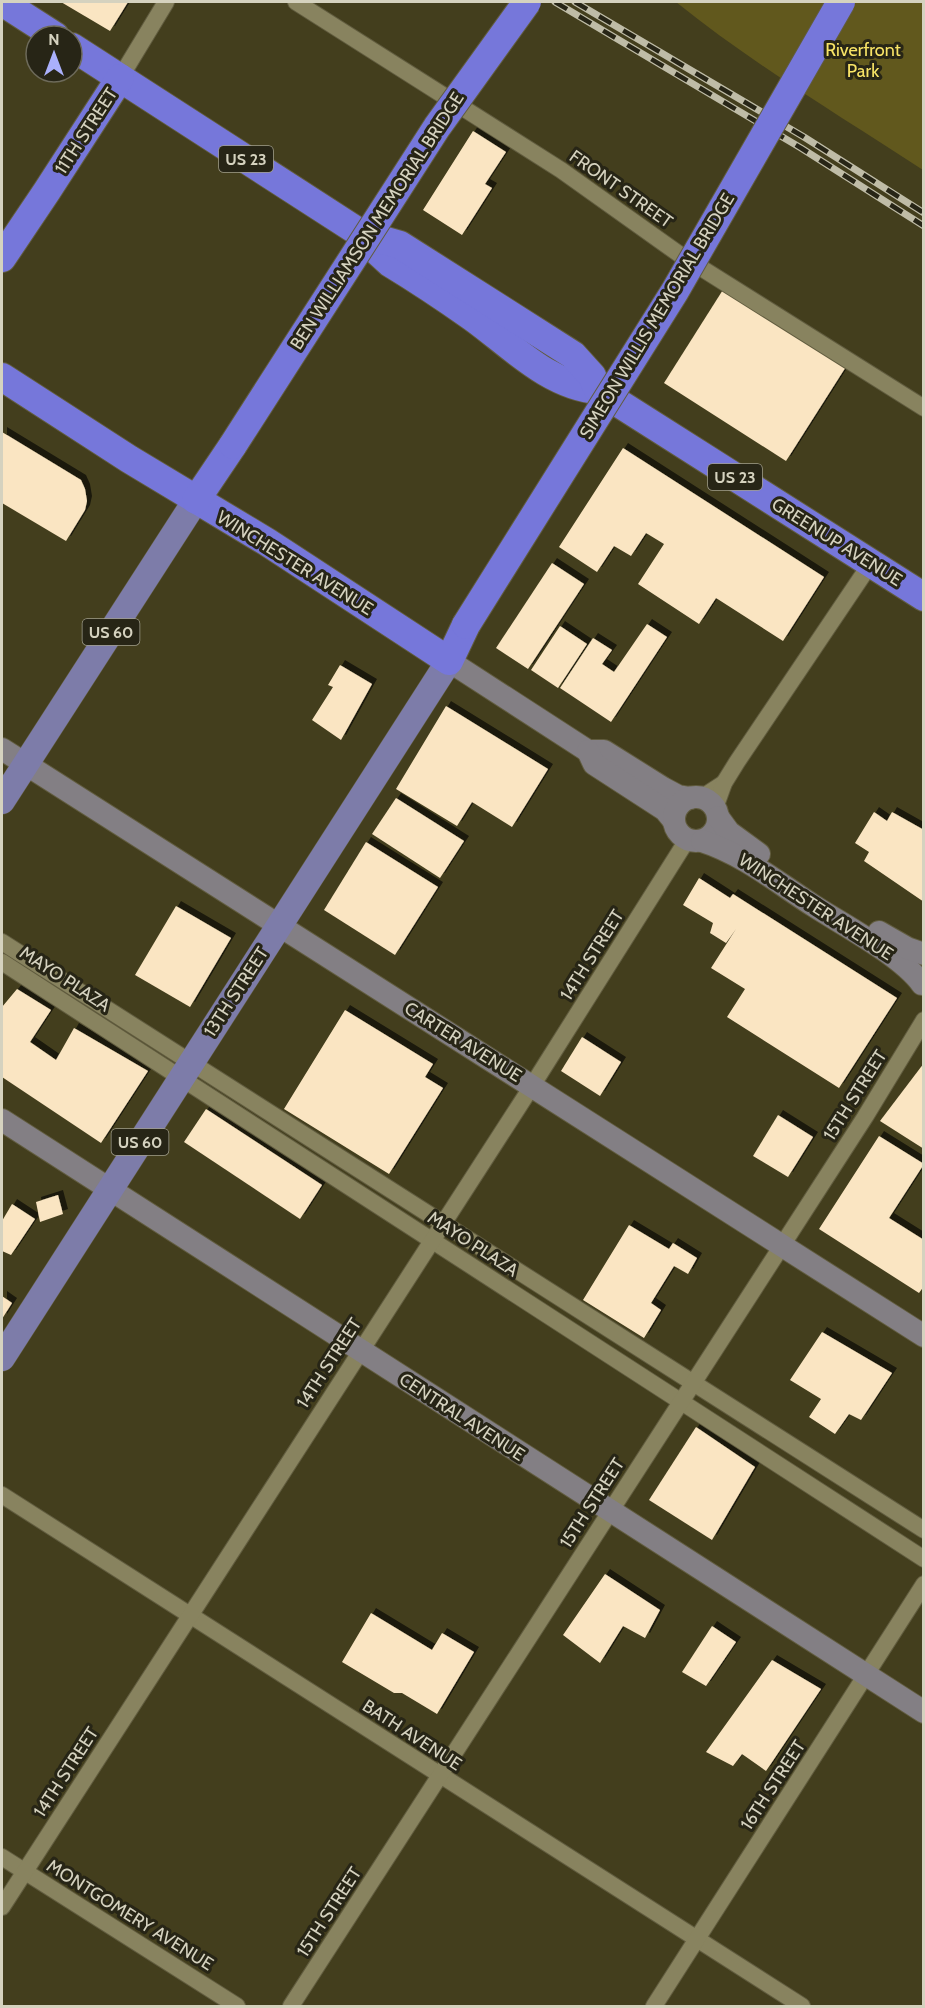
<svg xmlns="http://www.w3.org/2000/svg" width="925" height="2008" font-family="Cabin,sans-serif">
  <style>
    .green { fill: #61581d }
    .building { fill: #fae5c2; filter: url(#shadow) }
    .lines { fill: none; stroke-linecap: round; stroke-linejoin: round }
    .street-casing { stroke: #615c3f; stroke-width: 18 }
    .secondary-casing { stroke: #615c3f; stroke-width: 24 }
    .primary-casing { stroke: #615c3f; stroke-width: 27 }
    .highway-casing { stroke: #615c3f; stroke-width: 30 }
    .street { stroke: #88835f; stroke-width: 16 }
    .secondary { stroke: #837f84; stroke-width: 22 }
    .primary { stroke: #7d7ca9; stroke-width: 26 }
    .highway { stroke: #7677da; stroke-width: 28 }
    .rail-casing { stroke: #bfbca7; stroke-width: 7 }
    .rail { stroke: #272516; stroke-width: 4.5; stroke-dasharray: 14; stroke-linecap: butt }
    .highway-bridge-casing { stroke: #615c3f; stroke-width: 30; stroke-linecap: butt }
    .highway-bridge { stroke: #7677da; stroke-width: 28 }
    .labels { text-anchor: middle; dominant-baseline: central; stroke-width: 6; stroke-linejoin: round; paint-order: stroke }
    .shield { fill: #272516; stroke: #a19e8c; stroke-width: 1.5 }
    .shield-label { font-size: 16px; font-weight: bold; fill: #d5d2bf }
    .park-label { font-size: 18px; fill: #f8e466; stroke: #272516 }
    .street-label { font-size: 18px; fill: #d5d2bf; stroke: #272516 }
  </style>
  <defs>
    <filter id="shadow"><feDropShadow dx="5" dy="-5" stdDeviation="0" flood-color="#0009"/></filter>
  </defs>
  <rect width="100%" height="100%" fill="#433e1d"/>
  <path class="green" d="M676,2H923V170C840,116 753,64 676,2Z"/>
  <g class="building">
    <polygon points="61,2 128,2 110,31"/>
    <polygon points="473,131 506,152 485,184 492,188 462,235 423,210"/>
    <polygon points="726,285 849,362 786,461 664,383"/>
    <polygon points="2,432 81,480 85,489 87,501 85,510 66,541 2,503"/>
    <polygon points="623,448 824,577 783,641 716,598 699,624 638,584 664,544 646,533 631,556 614,546 597,572 559,547"/>
    <polygon points="552,563 584,584 528,669 496,648"/>
    <polygon points="647,624 667,637 611,722 560,688 593,638 612,650 602,664 614,672"/>
    <polygon points="560,626 587,644 558,688 531,670"/>
    <polygon points="340,665 372,684 341,740 312,720 333,687 328,685"/>
    <polygon points="446,706 548,769 512,827 472,802 457,826 396,789"/>
    <polygon points="396,798 464,841 440,878 372,834"/>
    <polygon points="874,812 887,821 892,812 924,830 924,902 864,861 869,852 855,843"/>
    <polygon points="366,842 438,887 395,955 324,910"/>
    <polygon points="699,878 730,898 733,894 897,998 839,1088 727,1017 745,989 711,968 736,929 726,943 710,933 713,923 683,905"/>
    <polygon points="176,906 231,938 190,1007 135,975"/>
    <polygon points="17,989 51,1010 30,1042 56,1060 74,1028 148,1071 101,1143 2,1077 2,1007"/>
    <polygon points="345,1010 433,1064 425,1077 443,1088 389,1174 284,1109"/>
    <polygon points="582,1037 621,1062 600,1096 561,1071"/>
    <polygon points="924,1063 924,1149 880,1121"/>
    <polygon points="206,1109 322,1185 300,1219 184,1142"/>
    <polygon points="778,1115 813,1137 788,1177 753,1156"/>
    <polygon points="879,1136 924,1164 889,1218 924,1240 924,1286 919,1293 819,1229"/>
    <polygon points="58,1195 63,1214 40,1222 36,1202"/>
    <polygon points="12,1204 35,1219 11,1255 2,1251 2,1221"/>
    <polygon points="629,1225 669,1249 673,1243 697,1258 688,1274 674,1266 651,1303 661,1310 644,1338 583,1300"/>
    <polygon points="2,1296 12,1303 2,1319"/>
    <polygon points="822,1332 892,1373 861,1420 849,1414 835,1434 809,1417 821,1399 790,1380"/>
    <polygon points="696,1427 755,1467 712,1540 649,1500"/>
    <polygon points="605,1574 660,1610 645,1638 623,1626 600,1663 563,1635"/>
    <polygon points="371,1613 432,1650 442,1633 474,1652 437,1714 402,1693 394,1693 342,1662"/>
    <polygon points="712,1626 736,1642 706,1686 682,1672"/>
    <polygon points="772,1660 821,1689 766,1771 742,1754 733,1766 706,1752"/>
  </g>
  <g class="lines">
    <defs>
      <g id="street">
        <polyline points="296,2 561,170 679,254 924,408"/>
        <polyline points="120,78 166,2"/>
        <polyline points="701,798 724,783"/>
        <polyline points="715,808 724,783 737,762 871,563"/>
        <polyline points="2,942 924,1530"/>
        <polyline points="2,962 924,1559"/>
        <polyline points="2,1495 802,2006"/>
        <polyline points="2,1857 237,2006"/>
        <polyline points="2,1907 532,1086 687,840"/>
        <polyline points="291,2006 865,1117 924,1020"/>
        <polyline points="654,2006 924,1584"/>
      </g>
      <g id="secondary">
        <polyline points="449,661 588,751 604,751 663,788 678,796 690,798"/>
        <polyline points="2,749 924,1336"/>
        <polyline points="588,751 594,764 665,810 674,821"/>
        <circle cx="696" cy="819" r="22"/>
        <polyline points="718,817 729,832 759,854"/>
        <path d="M702,841C743,854 778,883 814,906C845,926 902,956 922,984"/>
        <polyline points="879,932 907,948 924,954"/>
        <polyline points="2,1120 924,1712"/>
      </g>
      <g id="primary">
        <polyline points="2,801 196,500"/>
        <polyline points="2,1358 449,661"/>
      </g>
      <g id="highway">
        <polyline points="2,2 55,36"/>
        <path d="M72,47L371,240L378,252L390,263C418,280 445,298 472,317C511,345 549,386 598,390L924,597"/>
        <polyline points="371,240 386,241 400,245 573,355 592,376 598,390"/>
        <polyline points="2,258 47,191 120,78"/>
        <polyline points="2,377 129,459 267,542 449,661 466,625"/>
        <polyline points="196,500 233,445"/>
      </g>
    </defs>
    <use href="#street" class="street-casing"/>
    <use href="#secondary" class="secondary-casing"/>
    <use href="#primary" class="primary-casing"/>
    <use href="#highway" class="highway-casing"/>
    <use href="#street" class="street"/>
    <use href="#secondary" class="secondary"/>
    <use href="#primary" class="primary"/>
    <use href="#highway" class="highway"/>
    <defs>
      <g id="rail">
        <polyline points="555,2 801,148 924,226"/>
        <polyline points="575,2 804,137 924,213"/>
      </g>
    </defs>
    <use href="#rail" class="rail-casing"/>
    <use href="#rail" class="rail"/>
    <defs>
      <g id="highway-bridge">
        <polyline points="233,445 437,127 527,2"/>
        <polyline points="466,625 675,291 841,2"/>
      </g>
    </defs>
    <use href="#highway-bridge" class="highway-bridge-casing"/>
    <use href="#highway-bridge" class="highway-bridge"/>
  </g>
  <g class="labels">
    <g class="shield">
      <rect x="219" y="146" width="54" height="26" rx="4.5"/>
      <rect x="708" y="464" width="54" height="26" rx="4.5"/>
      <rect x="82.5" y="619" width="57" height="26" rx="4.5"/>
      <rect x="111.5" y="1129" width="57" height="26" rx="4.5"/>
    </g>
    <g class="shield-label">
      <text x="246" y="159">US 23</text>
      <text x="735" y="477">US 23</text>
      <text x="111" y="632">US 60</text>
      <text x="140" y="1142">US 60</text>
    </g>
    <g class="park-label">
      <text x="863" y="50">Riverfront<tspan x="863" dy="21">Park</tspan></text>
    </g>
    <g class="street-label">
      <text transform="translate(86 131) rotate(-57)">11TH STREET</text>
      <text transform="translate(621 189) rotate(35)">FRONT STREET</text>
      <text transform="translate(377 221) rotate(-57)">BEN WILLIAMSON MEMORIAL BRIDGE</text>
      <text transform="translate(657 316) rotate(-59)">SIMEON WILLIS MEMORIAL BRIDGE</text>
      <text transform="translate(837 542) rotate(32)">GREENUP AVENUE</text>
      <text transform="translate(295 563) rotate(32)">WINCHESTER AVENUE</text>
      <text transform="translate(816 907) rotate(33)">WINCHESTER AVENUE</text>
      <text transform="translate(592 955) rotate(-58)">14TH STREET</text>
      <text transform="translate(65 979) rotate(33)">MAYO PLAZA</text>
      <text transform="translate(236 992) rotate(-57)">13TH STREET</text>
      <text transform="translate(463 1042) rotate(32)">CARTER AVENUE</text>
      <text transform="translate(855 1095) rotate(-58)">15TH STREET</text>
      <text transform="translate(473 1244) rotate(33)">MAYO PLAZA</text>
      <text transform="translate(329 1363) rotate(-57)">14TH STREET</text>
      <text transform="translate(462 1417) rotate(33)">CENTRAL AVENUE</text>
      <text transform="translate(592 1503) rotate(-57)">15TH STREET</text>
      <text transform="translate(412 1735) rotate(33)">BATH AVENUE</text>
      <text transform="translate(66 1772) rotate(-57)">14TH STREET</text>
      <text transform="translate(773 1785) rotate(-57)">16TH STREET</text>
      <text transform="translate(329 1912) rotate(-57)">15TH STREET</text>
      <text transform="translate(130 1915) rotate(32)">MONTGOMERY AVENUE</text>
    </g>
  </g>
  <rect width="925" height="2008" fill="none" stroke="#d5d2bf" stroke-width="6"/>
  <g transform="translate(54 54)"><circle r="28" fill="#272516" stroke="#6d6a5a" stroke-width="1.5"/>
  <path d="M0-4.5L10 22L0 15L-10 22Z" fill="#aab0fb"/>
  <text y="-9" font-size="16" font-weight="bold" text-anchor="middle" fill="#d5d2bf">N</text>
  </g>
</svg>
